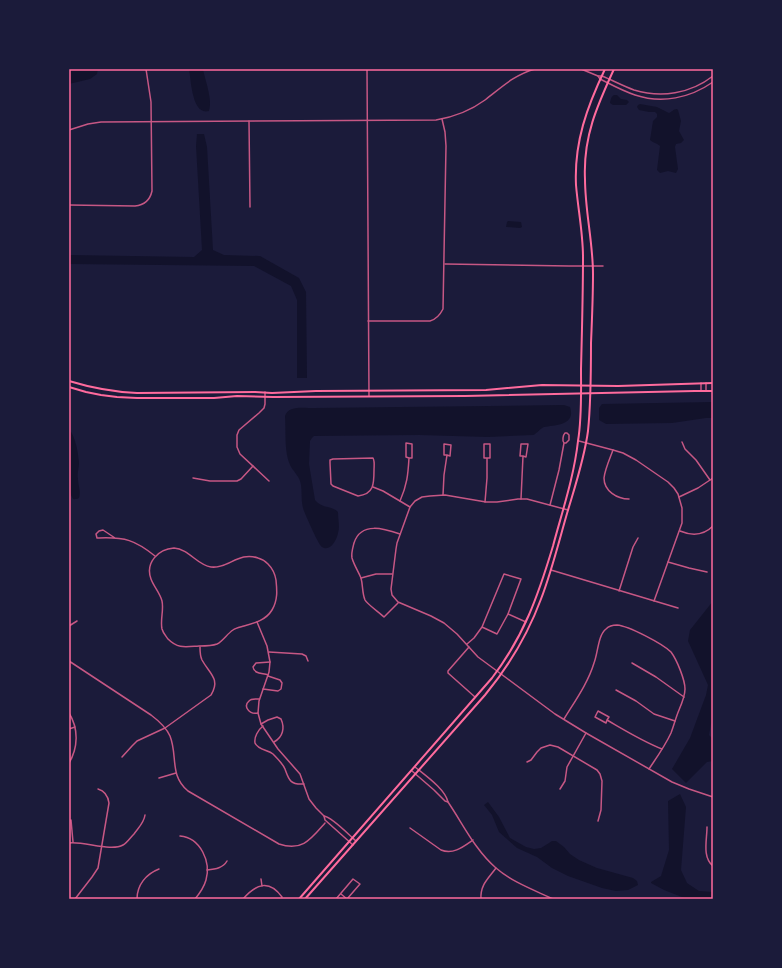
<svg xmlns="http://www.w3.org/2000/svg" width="782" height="968" font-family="'Noto Sans',sans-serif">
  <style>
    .water { fill: #12122b }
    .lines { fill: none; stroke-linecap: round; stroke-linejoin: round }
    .minor { stroke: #c65784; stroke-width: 1.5 }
    .tertiary { stroke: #c65784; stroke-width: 1.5 }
    .secondary { stroke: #ff6b9d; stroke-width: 2 }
    .neatline { fill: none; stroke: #ff6b9d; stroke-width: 1.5 }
  </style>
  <rect width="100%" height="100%" fill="#1b1b3a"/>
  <g class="water">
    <polygon points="69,69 98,69 97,74 90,79 69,84"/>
    <path d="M189,69H203C205,80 213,100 209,111C192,116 191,80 189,69Z"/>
    <path d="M614,95H617L621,99L627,100L629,102L626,105H613L610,103C611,99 611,97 614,95Z"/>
    <path d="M640,104L657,107L669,113C672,112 673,109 677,109L678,110L681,121L679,131L684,140L681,143L676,144L675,147L678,169L676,173L668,171L660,173L657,170L660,146C657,143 653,143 650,140L653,121L657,117V114L655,112H649L639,110L637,107L638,105Z"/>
    <polygon points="197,134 204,134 207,147 213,250 224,255 260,256 299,278 306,292 307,378 297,378 297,300 291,286 254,266 69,264 69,255 194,257 202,250 196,146"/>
    <polygon points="508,221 521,222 522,227 520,228 507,227 506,227 507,222"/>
    <polygon points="713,402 713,418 706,418 672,423 606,424 599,420 599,408 602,404"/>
    <path d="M564,405L570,407C576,425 556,425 544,427C539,429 537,434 533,435L488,437L419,435L314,436L312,438L310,441L309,464L315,500C322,509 331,505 338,512C338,519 340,527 338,533C337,540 330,552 322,547C318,544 307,518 304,511C300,501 303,489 300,481C298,475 293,471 290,465C284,452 286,431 285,416C288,405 305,408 314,408Z"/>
    <path d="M69,429C76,438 78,452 79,463C79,468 77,473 78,479C78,485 81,491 79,498L77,499C74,499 73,500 72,497C66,487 69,443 69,429Z"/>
    <polygon points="713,601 713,722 711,724 709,735 713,739 713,761 707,762 686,783 672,769 690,738 706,695 708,685 688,641 690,630"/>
    <polygon points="680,794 686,807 681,870 687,883 699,891 713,892 713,899 687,899 664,890 651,883 651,882 661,876 669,850 668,801"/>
    <polygon points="488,802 499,817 510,838 526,847 534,849 541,848 549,843 552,841 556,841 564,847 570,854 579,860 597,868 633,878 637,881 638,885 628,890 616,891 602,888 568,876 552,868 537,857 517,848 499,832 492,815 484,805"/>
  </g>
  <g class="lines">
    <g class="minor">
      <polyline points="367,69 369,396"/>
      <polyline points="249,121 250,207"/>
      <path d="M69,205L135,206C145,205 150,200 152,191L151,102L146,69"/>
      <polyline points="445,264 569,266 603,266"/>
      <path d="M368,321H430C437,319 440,315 443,309L446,146L445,132L442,119"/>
      <polyline points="701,391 701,383"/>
      <polyline points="706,391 706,383"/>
      <polyline points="265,392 265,404 264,408 259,413 239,430 237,435 237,447 240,454 269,481"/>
      <polyline points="579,441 613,450 623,453 636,460 668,482 674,488 678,494 682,508 682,523 654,601"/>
      <polyline points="682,442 685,449 696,460 710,480"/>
      <path d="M613,450C610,458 605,469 604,478C604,491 617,499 629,499"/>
      <path d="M373,458C375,462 374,466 374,470C374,484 374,494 358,496L333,486L331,484L330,463V460L333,459Z"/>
      <polyline points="193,478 210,481 237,481 241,479 253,466"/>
      <polyline points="373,487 383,491 410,507"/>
      <polyline points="443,495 444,475 447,455 450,456 451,445 444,444 444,455 447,455"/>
      <polyline points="679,497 698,488 713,478"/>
      <polyline points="521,499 523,456 520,456 521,444 528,444 526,457 523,456"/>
      <path d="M400,501C407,485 408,475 409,458H412V444L406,443V457L409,458"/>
      <polyline points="485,502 487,478 487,458 484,458 484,444 490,444 490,458 487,458"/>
      <path d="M550,505L559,470L564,443C562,441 563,435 565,433H567L569,435V440L566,443H564"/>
      <path d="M680,531C692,536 703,536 713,526"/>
      <path d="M115,538L103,530L99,531L96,534L97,538H99C125,537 135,540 155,556"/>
      <path d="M174,548C189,549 197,565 211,567C228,569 239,551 258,558C262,559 265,561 268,564C272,568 275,574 276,580C277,590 278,600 272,610C266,620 255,623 244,626C241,627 236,628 233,630C227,634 223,641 217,644C212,646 205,646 199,646C185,647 178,649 168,639C166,636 163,633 162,629C160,620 164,610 162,601C160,593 154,587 151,579C145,563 158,549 174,548Z"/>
      <polyline points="668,562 689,568 707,572"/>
      <polyline points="551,570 678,608"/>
      <polyline points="361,578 376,574 392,574"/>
      <polyline points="619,591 633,547 638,538"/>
      <path d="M398,603L384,617C380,613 367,604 365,600C362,593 363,585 361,578C358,571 354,565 352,558C351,553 353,547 354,543C361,521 385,529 400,534"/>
      <polyline points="508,614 526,622"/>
      <polyline points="257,622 267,646 270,662 269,672 259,701 258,713 261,724 278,749 300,774 309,799 316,808 324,816"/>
      <polyline points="69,626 77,621"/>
      <polyline points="467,644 474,638 482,627 504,574 521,579 508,614 497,634 482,627"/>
      <polyline points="469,647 448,671 448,673 475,697"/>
      <polyline points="269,652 302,654 306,656 308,661"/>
      <path d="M69,661L151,715C159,721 166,727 170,736C178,756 169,775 188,791L279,844C302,852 311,839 325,823"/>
      <polyline points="632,663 656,677 684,697"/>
      <polyline points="497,671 478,657 457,634 444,623 431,616 398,602 392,595 391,589 396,549 397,543 410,507 415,501 422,497 430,496 445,495 486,502 497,502 518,499 527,499 568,510"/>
      <path d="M268,675C262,673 254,674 253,667L256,663L270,662"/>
      <polyline points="263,689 278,691 281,689 282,683 280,680 268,676"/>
      <polyline points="616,690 636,701 654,714 675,721"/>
      <path d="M69,713C79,729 78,748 69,763"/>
      <path d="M258,713C249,715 243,706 249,701C251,698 256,699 259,699"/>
      <path d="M564,719C575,701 588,683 594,663C598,653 598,635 606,629C609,626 613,625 617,625C629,626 663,644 671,652C677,660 685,680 685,689C685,696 682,703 679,710C676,717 674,725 671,733C665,746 657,757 649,769"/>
      <path d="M607,720L606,723L595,717L598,711L609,717L607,720C626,731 642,741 662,749"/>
      <path d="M261,724L268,720L277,717L281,719C285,728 283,737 274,742"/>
      <path d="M263,726C258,730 254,737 255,743C258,750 268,750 273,754C277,758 283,764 285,769C289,780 290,785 304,784"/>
      <polyline points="69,729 75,727"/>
      <path d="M122,757L132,746L137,741L165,728L211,695C221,679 209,673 202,660C200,656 200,651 200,647"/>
      <polyline points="527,762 531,760 537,752 541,748 550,745 558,747 597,770 600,774 602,781 601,810 598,821"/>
      <path d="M415,767C426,776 445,789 448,802C463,824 475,850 496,868C512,882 534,890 553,899"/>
      <polyline points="412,771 434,790 445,801 448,802"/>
      <polyline points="159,778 176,773"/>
      <polyline points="560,789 565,781 567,767 586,733"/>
      <polyline points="71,820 73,842"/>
      <path d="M707,827C707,840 702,857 713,866"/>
      <path d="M410,828L441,850C453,855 463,847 473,840"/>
      <path d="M180,836C201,838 211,862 206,880C204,887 200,893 195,899"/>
      <path d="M69,843C84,841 111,852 123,845C127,843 130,838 134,834C138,828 144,823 145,815"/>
      <path d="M353,845L325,820L324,816C332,817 349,835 356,841"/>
      <path d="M207,870C216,869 223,868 227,861"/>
      <polyline points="261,879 262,886"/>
      <polyline points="341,894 347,899"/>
      <path d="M75,899L92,877L98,868L109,803C108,796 105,791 98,789"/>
      <path d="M137,899C137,885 146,874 159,869"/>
      <path d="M243,899C256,884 269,879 282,897"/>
      <polyline points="336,899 353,879 360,884 347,899"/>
      <path d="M481,899C480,885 488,879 496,868"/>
    </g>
    <g class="tertiary">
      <path d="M581,69L598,76H602C612,80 623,86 634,90C661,98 690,94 713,76"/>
      <path d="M598,76L600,79C612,85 623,91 635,95C662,104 690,98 713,82"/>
      <path d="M69,130L88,124L101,122L436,120C454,117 470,111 485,100C502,87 514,75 535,69"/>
      <polyline points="497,671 555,714 586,733 672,782 689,789 713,797"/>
    </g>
    <g class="secondary">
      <path d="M69,381C92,388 113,392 137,393L255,392L272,393L316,391L486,390L542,385L618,386L713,383"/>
      <polyline points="69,387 86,392 101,395 117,397 137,398 214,398 237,396 273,397 465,396 695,391 713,391"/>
      <path d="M299,899L492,678C524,636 538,596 553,546C562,512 574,477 578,441C582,417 581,393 581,369C582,331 583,294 583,257C583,233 578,209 576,185C574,142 587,107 605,69"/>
      <path d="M305,899L485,695C509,666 528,634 541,599C551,573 558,545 566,517C574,489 584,461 588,431C591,402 591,372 591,343C592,320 593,297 593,274C593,242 585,211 585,179C583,137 597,106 614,69"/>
    </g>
  </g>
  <rect width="782" height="968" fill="none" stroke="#1b1b3a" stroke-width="140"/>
  <rect x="70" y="70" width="642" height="828" class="neatline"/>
</svg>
